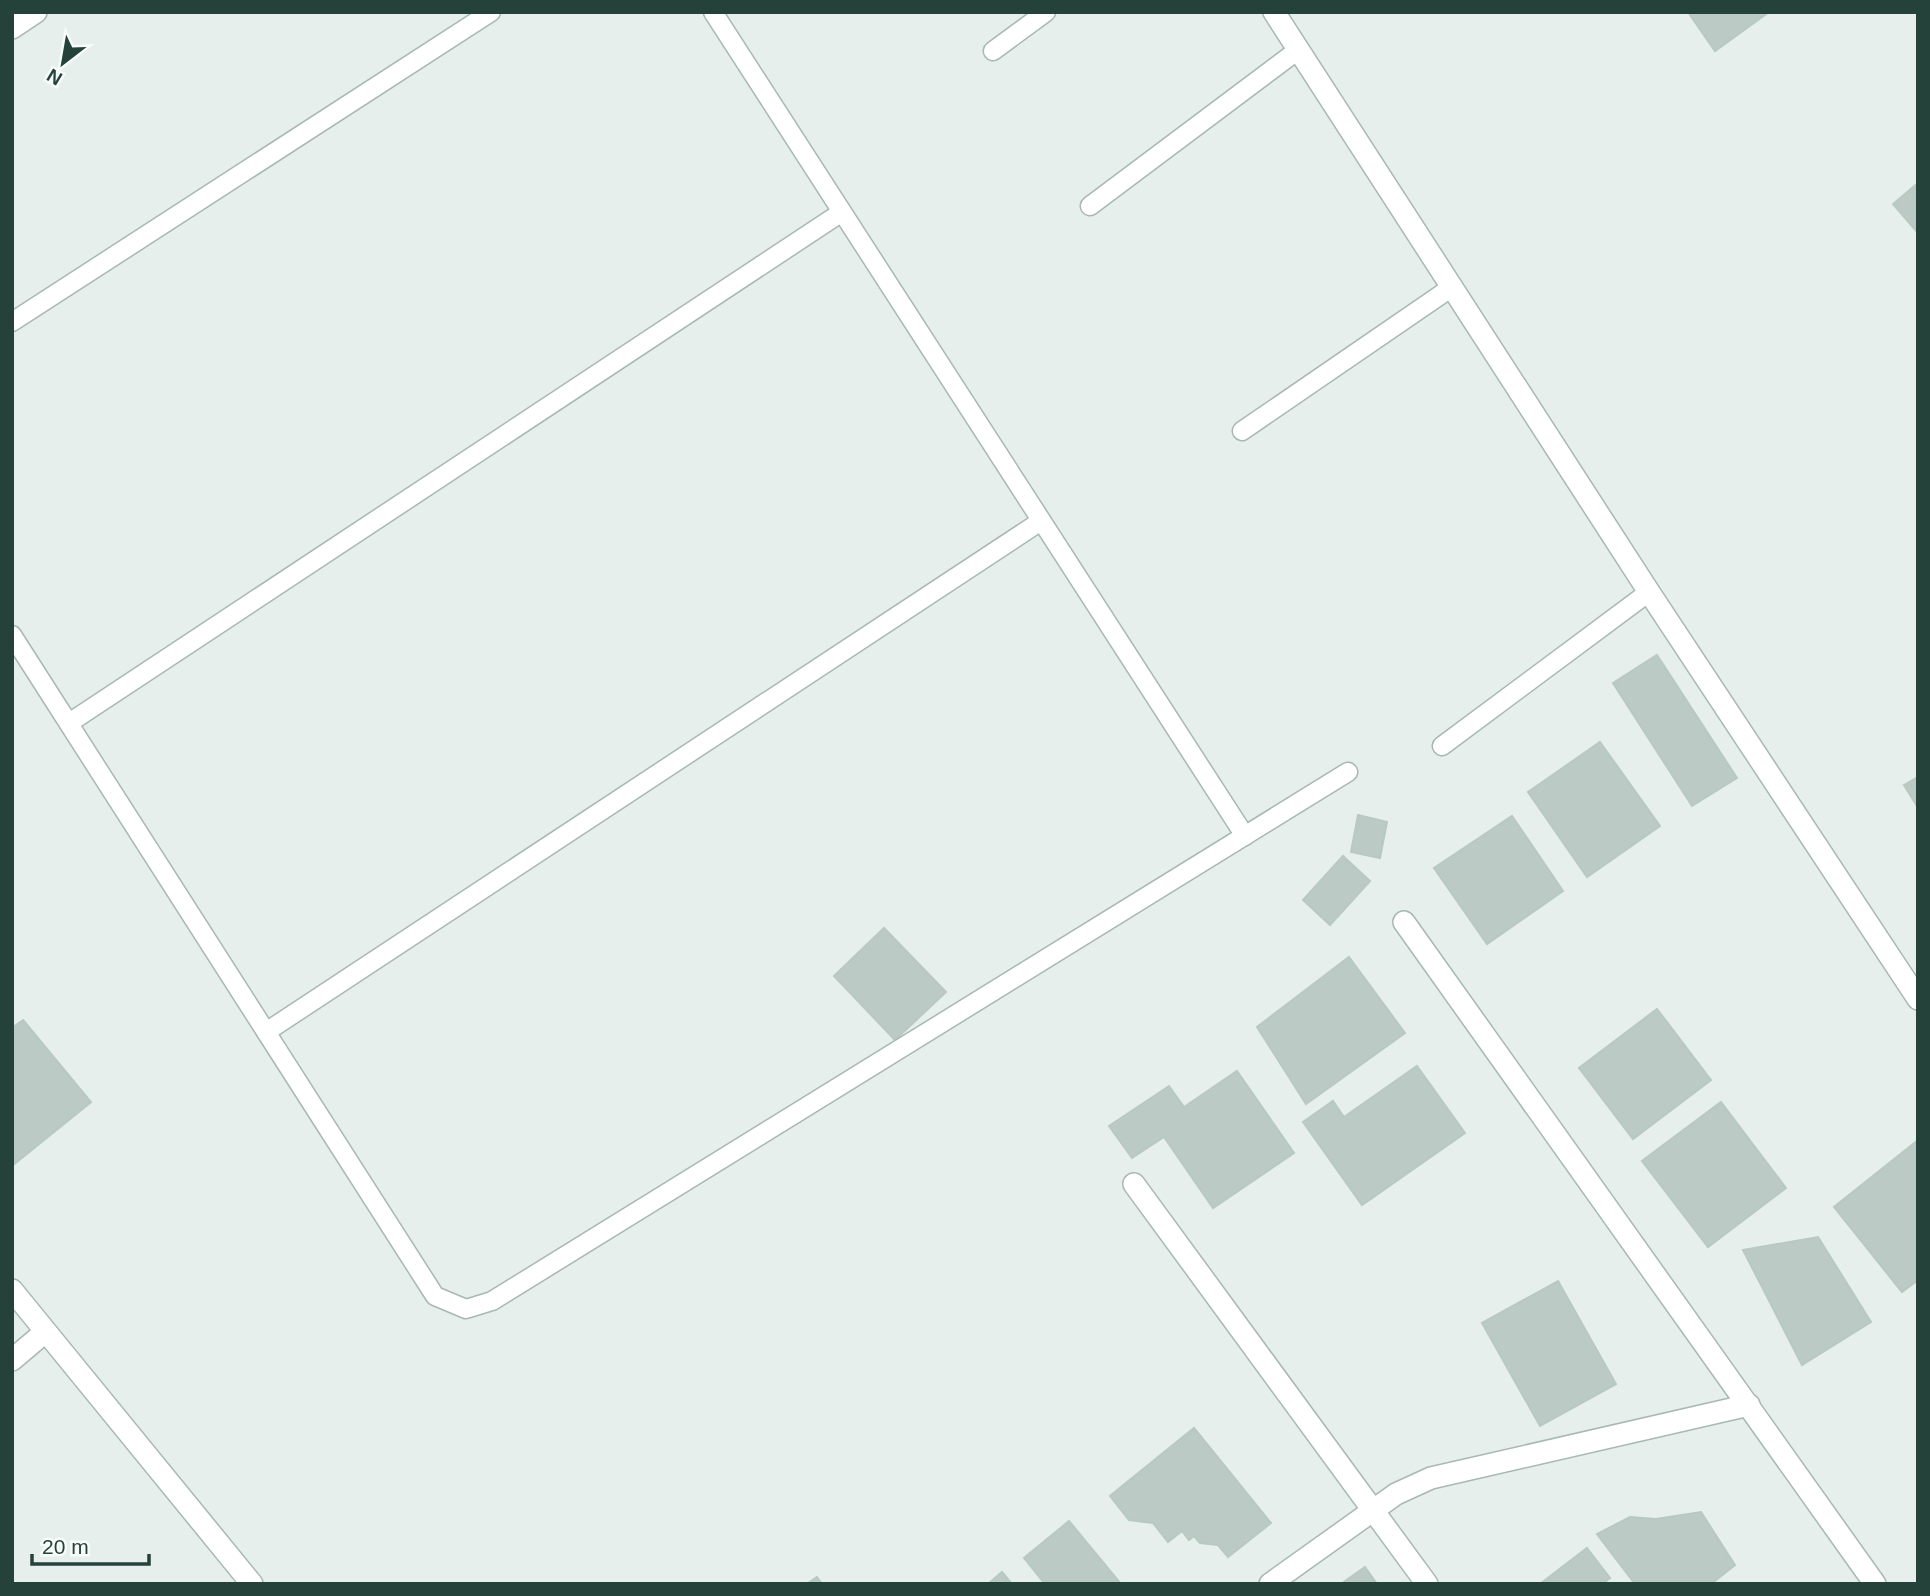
<svg xmlns="http://www.w3.org/2000/svg" width="1930" height="1596" font-family="Arial,sans-serif">
  <style>
    .building { fill: #bbcac4; stroke: #b8c9c2; stroke-width: 2 }
    .lines { fill: none; stroke-linecap: round; stroke-linejoin: round }
    .lane-casing { stroke: #a8b8b2; stroke-width: 21 }
    .street-casing { stroke: #a8b8b2; stroke-width: 24 }
    .lane { stroke: #fff; stroke-width: 18 }
    .street { stroke: #fff; stroke-width: 21 }
  </style>
  <rect width="100%" height="100%" fill="#e6efeb"/>
  <g class="building">
    <polygon points="1688,12 1769,12 1715,51"/>
    <polygon points="1918,183 1918,233 1893,204"/>
    <polygon points="1657,655 1737,778 1692,806 1613,683"/>
    <polygon points="1600,742 1660,826 1587,877 1528,792"/>
    <polygon points="1918,777 1918,808 1904,785"/>
    <polygon points="1358,815 1387,822 1380,858 1351,852"/>
    <polygon points="1512,816 1563,891 1487,944 1434,868"/>
    <polygon points="1343,856 1370,881 1330,925 1303,900"/>
    <polygon points="884,928 946,992 895,1040 834,976"/>
    <polygon points="1349,957 1405,1033 1306,1104 1257,1027"/>
    <polygon points="1657,1009 1711,1080 1633,1139 1579,1068"/>
    <polygon points="23,1020 91,1102 12,1166 12,1028"/>
    <polygon points="1417,1066 1465,1133 1362,1205 1303,1122 1333,1101 1344,1117"/>
    <polygon points="1237,1071 1294,1153 1213,1208 1164,1137 1132,1158 1109,1126 1169,1086 1184,1107"/>
    <polygon points="1721,1102 1786,1188 1708,1247 1642,1161"/>
    <polygon points="1918,1140 1918,1280 1902,1292 1834,1207"/>
    <polygon points="1818,1237 1871,1322 1802,1365 1743,1250"/>
    <polygon points="1558,1281 1616,1384 1540,1426 1482,1323"/>
    <polygon points="1194,1428 1271,1523 1228,1557 1218,1545 1200,1543 1194,1536 1189,1540 1182,1531 1168,1542 1153,1523 1129,1520 1110,1496"/>
    <polygon points="1701,1512 1735,1565 1711,1584 1635,1584 1597,1534 1630,1517 1656,1519"/>
    <polygon points="1069,1521 1121,1584 1045,1584 1024,1558"/>
    <polygon points="1587,1548 1610,1578 1602,1584 1540,1584"/>
    <polygon points="1365,1567 1377,1584 1341,1584"/>
    <polygon points="1002,1572 1012,1584 988,1584"/>
    <polygon points="817,1577 822,1584 807,1584"/>
  </g>
  <g class="lines">
    <defs>
      <g id="lane">
        <polyline points="713,12 1245,836"/>
        <polyline points="993,51 1046,12"/>
        <polyline points="1090,206 1298,50"/>
        <polyline points="12,322 491,12"/>
        <polyline points="1242,431 1452,287"/>
        <polyline points="12,635 435,1296 466,1309 492,1301 1348,772"/>
        <polyline points="69,723 842,212"/>
        <polyline points="1442,746 1649,592"/>
        <polyline points="266,1032 1041,521"/>
      </g>
      <g id="street">
        <polyline points="1274,12 1649,592 1918,999"/>
        <polyline points="12,28 36,12"/>
        <polyline points="1404,922 1875,1584"/>
        <polyline points="1134,1184 1427,1584"/>
        <polyline points="12,1290 252,1584"/>
        <polyline points="12,1360 45,1332"/>
        <polyline points="1270,1584 1396,1494 1431,1478 1749,1405"/>
      </g>
    </defs>
    <use href="#lane" class="lane-casing"/>
    <use href="#street" class="street-casing"/>
    <use href="#lane" class="lane"/>
    <use href="#street" class="street"/>
  </g>
  <rect width="1930" height="1596" fill="none" stroke="#24423a" stroke-width="28"/>
  <g transform="translate(63 63) rotate(211)" stroke="#f7fbf9" stroke-width="5" paint-order="stroke">
  <path d="M0-5L12 26L0 18L-12 26Z" fill="#24423a"/>
  <text y="-10" font-size="19" font-weight="bold" text-anchor="middle" fill="#24423a">N</text>
  </g>
  <path d="M32 1554v10h117v-10" fill="none" stroke="#24423a" stroke-width="3.5"/>
  <text x="42" y="1554" font-size="21" fill="#24423a" stroke="#f7fbf9" stroke-width="5" paint-order="stroke">20 m</text>
</svg>
